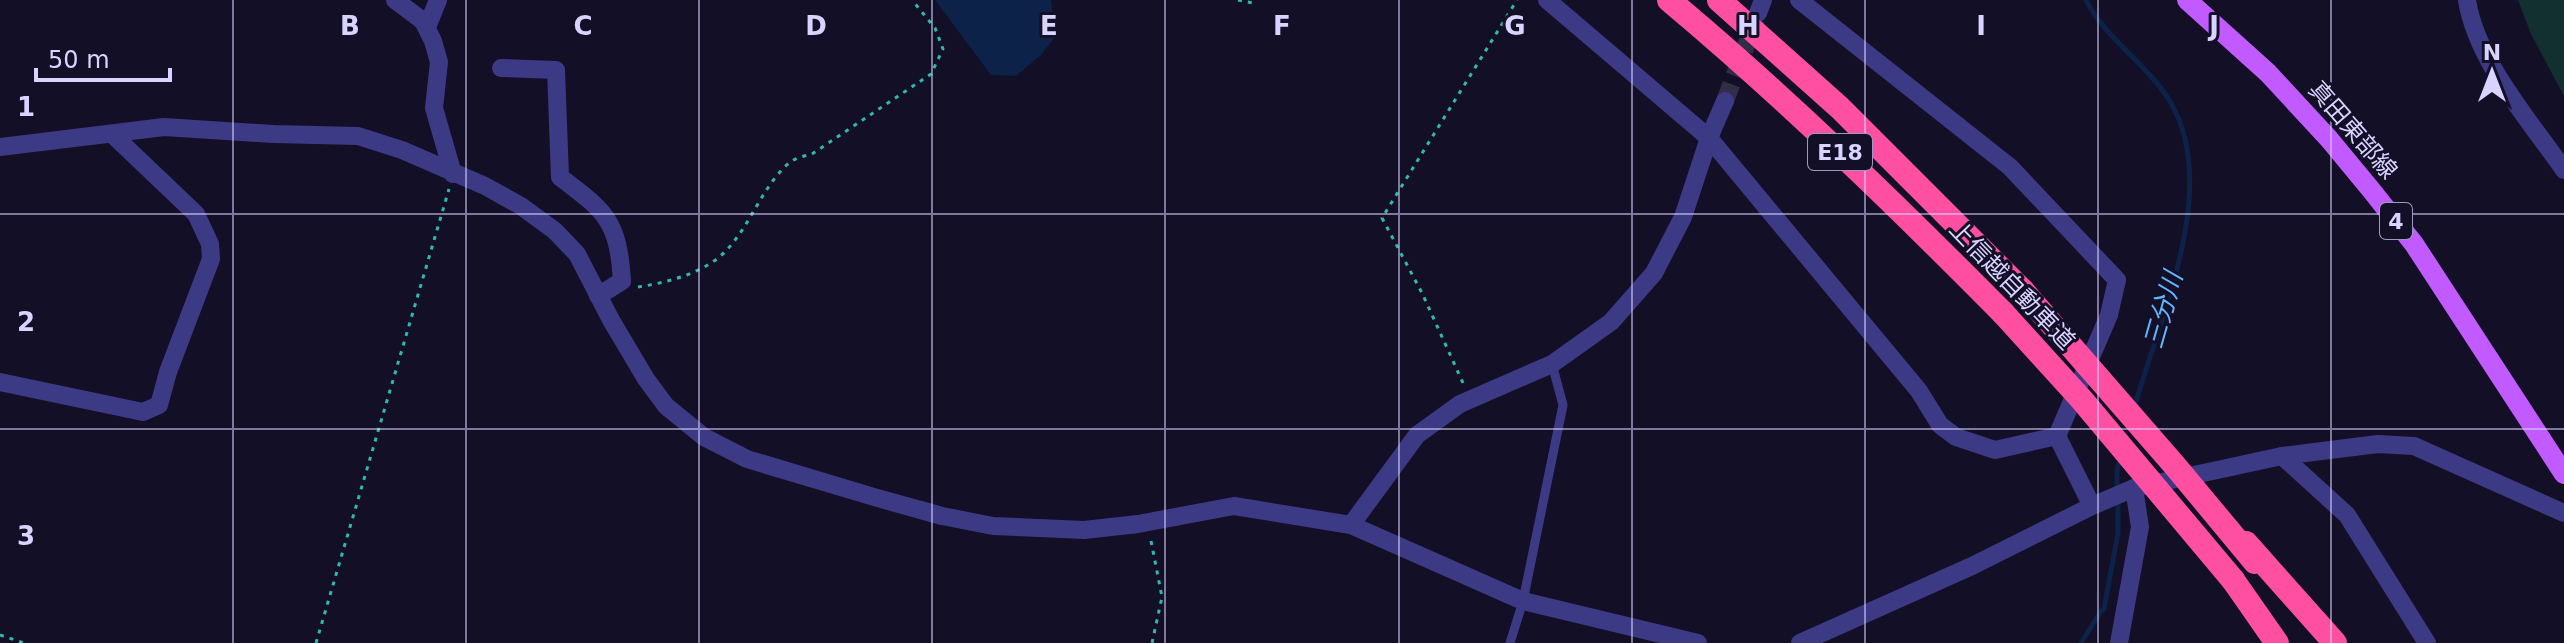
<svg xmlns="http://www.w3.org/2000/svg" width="2564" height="643" font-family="'DejaVu Sans','Noto Sans JP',sans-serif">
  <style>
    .green { fill: #12302f }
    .water { fill: #0c2248 }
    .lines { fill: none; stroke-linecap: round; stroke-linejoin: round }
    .stream { stroke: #0c2248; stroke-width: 5 }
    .street-tunnel { stroke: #312d47; stroke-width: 18; stroke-dasharray: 18 9; stroke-linecap: butt }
    .path { stroke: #2fb8b0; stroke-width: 3; stroke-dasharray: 4 6; stroke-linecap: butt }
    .lane { stroke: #3d3a85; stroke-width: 9 }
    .street { stroke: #3d3a85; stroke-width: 18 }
    .primary { stroke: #c25bff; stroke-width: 20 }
    .highway { stroke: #ff4fa3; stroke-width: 24 }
    .highway-bridge { stroke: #ff4fa3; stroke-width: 24 }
    .grid { fill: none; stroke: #d9d4ff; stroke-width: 2; stroke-opacity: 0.55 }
    .labels { text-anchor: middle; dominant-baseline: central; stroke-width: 6; stroke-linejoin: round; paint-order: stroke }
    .shield { fill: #130f26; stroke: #9e99be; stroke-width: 2 }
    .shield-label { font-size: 22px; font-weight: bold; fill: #d9d4ff }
    .street-label { font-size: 24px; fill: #d9d4ff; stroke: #130f26 }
    .water-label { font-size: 26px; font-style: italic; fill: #62b6ff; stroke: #130f26 }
    .grid-label { font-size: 26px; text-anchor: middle; font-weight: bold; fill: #d9d4ff; stroke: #130f26; stroke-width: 6; stroke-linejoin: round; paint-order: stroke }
  </style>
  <rect width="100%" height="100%" fill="#130f26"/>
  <polygon class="green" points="2518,0 2564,0 2564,96 2531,34"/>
  <polygon class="water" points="935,0 1051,0 1055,37 1041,55 1016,76 991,75"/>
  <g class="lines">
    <g class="stream">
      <path d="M2086,0C2106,40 2148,64 2171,103C2221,190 2158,321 2134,409"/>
      <polyline points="2117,490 2117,470 2121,457"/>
      <polyline points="2081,643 2101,611 2104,609 2118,533 2118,500"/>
    </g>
    <polyline class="street-tunnel" points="1725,101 1756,19"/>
    <g class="path">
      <polyline points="1238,0 1253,3 1256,0"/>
      <path d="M638,287C664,283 692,276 714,261C747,238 758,190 789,163C795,158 804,156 812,154L931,74L943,49L935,28L912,0"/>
      <polyline points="1463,383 1422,293 1382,218 1517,0"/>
      <polyline points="1151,541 1162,597 1152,643"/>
      <polyline points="0,635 24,643"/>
      <polyline points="316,643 449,189"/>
    </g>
    <polyline class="lane" points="1510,643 1523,601 1563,405 1552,364"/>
    <g class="street">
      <polyline points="395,0 423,21 433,41 439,62 434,108 453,174"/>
      <polyline points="1547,0 1709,138 1919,391 1940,425 1956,437 1995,450 2057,436"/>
      <polyline points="1799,0 2010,167 2117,280 2109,315 2057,436"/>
      <path d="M2467,0C2476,60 2530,121 2564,170"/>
      <polyline points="1758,13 1763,0"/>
      <polyline points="427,27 438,0"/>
      <path d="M501,68L556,70L560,177C606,212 618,220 622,281L598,296"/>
      <polyline points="0,147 164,127 273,134 358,136 402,150 485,186 521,206 555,231 577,254 611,320 646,379 666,406 704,437 747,459 874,497 942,516 993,526 1084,530 1138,524 1234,506 1351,525 1523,601 1698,643"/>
      <polyline points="0,382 143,412 159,405 168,372 211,259 210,244 196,214 112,134"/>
      <polyline points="2057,436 2092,506"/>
      <polyline points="2282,456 2347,515 2427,643"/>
      <polyline points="1351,525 1417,435 1460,404 1552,364 1611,322 1654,273 1683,217 1709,138 1725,101"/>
      <polyline points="1800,643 1972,566 2092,506 2134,488 2282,456 2378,444 2414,446 2564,513"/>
      <polyline points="2119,643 2140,527 2134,488"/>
    </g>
    <polyline class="primary" points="2187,0 2268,73 2329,139 2372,191 2414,244 2564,474"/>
    <g class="highway">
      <path d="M1669,0C1786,98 1895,204 2003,313"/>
      <polyline points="1719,0 1840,108 2023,291"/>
      <polyline points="2246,543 2335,643"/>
      <polyline points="2233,580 2277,643"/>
    </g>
    <g class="highway-bridge">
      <polyline points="2023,291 2176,467 2255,562"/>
      <polyline points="2003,313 2082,400 2233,580"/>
    </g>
  </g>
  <path class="grid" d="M233,0V643M466,0V643M699,0V643M932,0V643M1165,0V643M1399,0V643M1632,0V643M1865,0V643M2098,0V643M2331,0V643M0,214H2564M0,429H2564"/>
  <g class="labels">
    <g class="shield">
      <rect x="1808" y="134" width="64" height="36" rx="6"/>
      <rect x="2380" y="203" width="32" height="36" rx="6"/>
    </g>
    <g class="shield-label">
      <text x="1840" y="152">E18</text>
      <text x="2396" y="221">4</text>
    </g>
    <g class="street-label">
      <text transform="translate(2353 130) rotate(49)">真田東部線</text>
      <text transform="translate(2012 285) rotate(46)">上信越自動車道</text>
    </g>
    <g class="water-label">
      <text transform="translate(2163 310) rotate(-74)">三分川</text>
    </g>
  </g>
  <g class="grid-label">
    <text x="350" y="35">B</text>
    <text x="583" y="35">C</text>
    <text x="816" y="35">D</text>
    <text x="1049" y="35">E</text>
    <text x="1282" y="35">F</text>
    <text x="1515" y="35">G</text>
    <text x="1748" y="35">H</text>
    <text x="1981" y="35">I</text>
    <text x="2214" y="35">J</text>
    <text x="26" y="116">1</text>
    <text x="26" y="331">2</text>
    <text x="26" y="545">3</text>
  </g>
  <g transform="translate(2492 72)" stroke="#130f26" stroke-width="6" paint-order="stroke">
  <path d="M0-6L14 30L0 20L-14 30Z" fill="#d9d4ff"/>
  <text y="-12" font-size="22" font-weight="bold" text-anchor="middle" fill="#d9d4ff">N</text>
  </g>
  <path d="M36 68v12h134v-12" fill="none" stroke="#d9d4ff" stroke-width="4"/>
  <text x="48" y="68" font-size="24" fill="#d9d4ff" stroke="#130f26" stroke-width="6" paint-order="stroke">50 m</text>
</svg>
